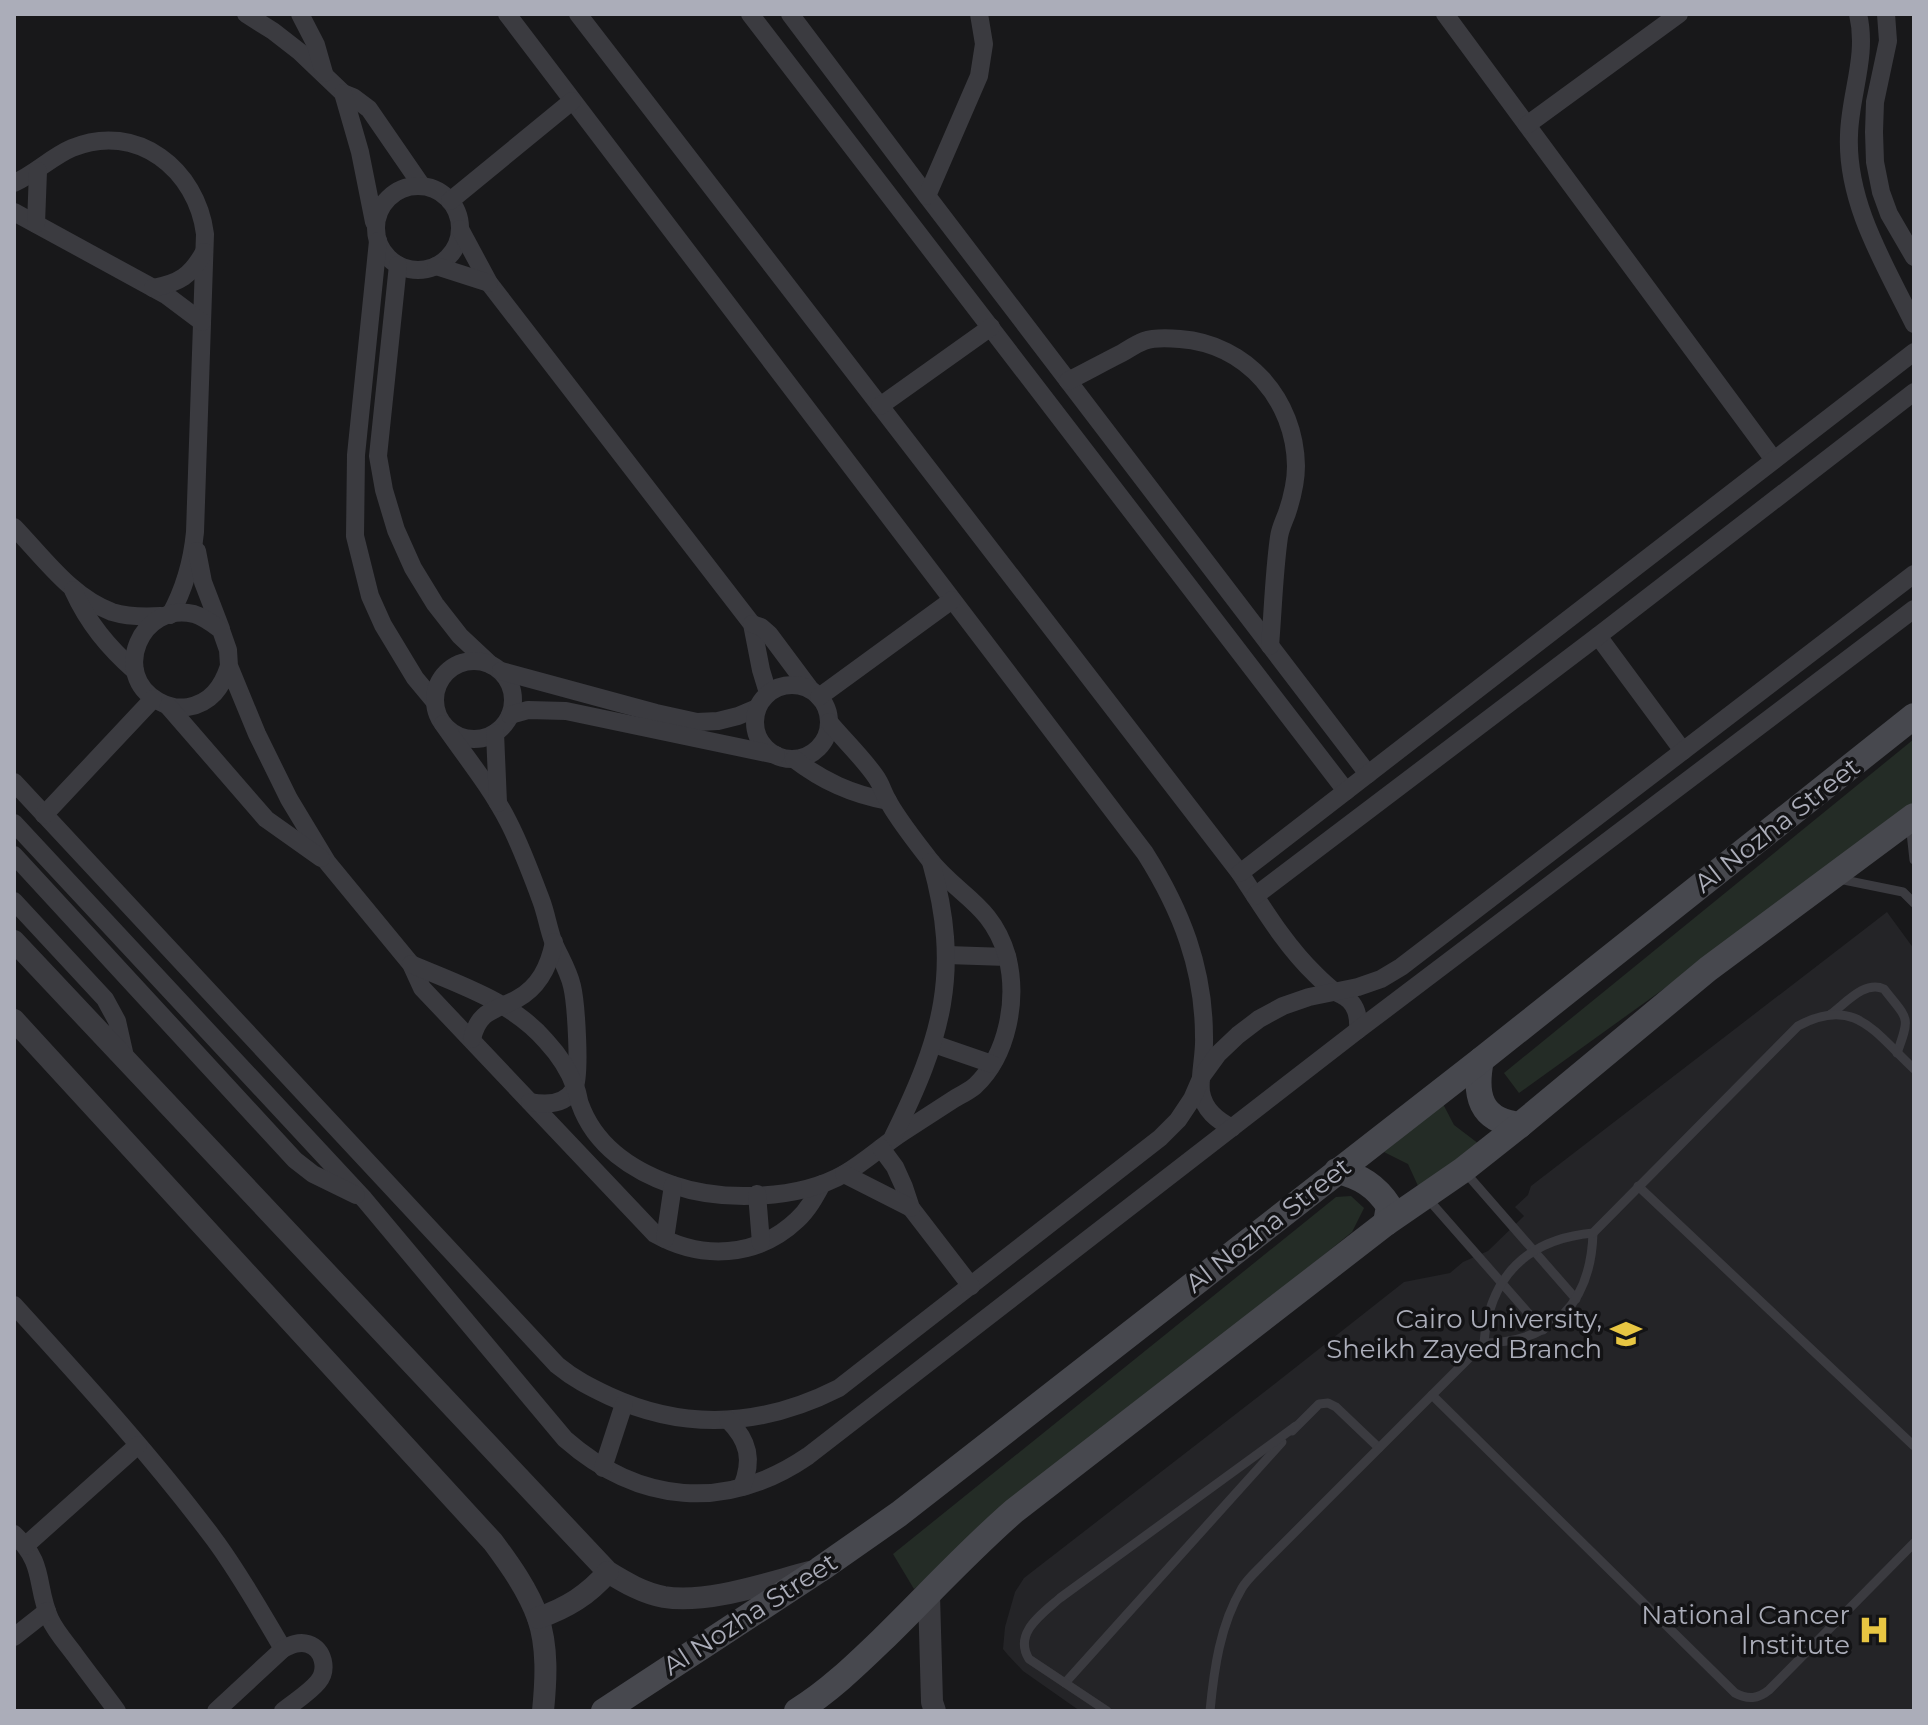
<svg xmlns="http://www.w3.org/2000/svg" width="1928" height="1725" font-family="Montserrat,sans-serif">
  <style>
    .built { fill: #242427 }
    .green { fill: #242c26 }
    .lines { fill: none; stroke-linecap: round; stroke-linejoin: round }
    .service { stroke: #3b3b40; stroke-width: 9 }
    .minor { stroke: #3b3b40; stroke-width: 18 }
    .tertiary { stroke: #3b3b40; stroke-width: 22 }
    .secondary { stroke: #47484e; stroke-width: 26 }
    .labels { text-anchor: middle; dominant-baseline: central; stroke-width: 7; stroke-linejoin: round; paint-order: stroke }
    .street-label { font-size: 26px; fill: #abadb9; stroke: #131315 }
    .poi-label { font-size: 26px; fill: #abadb9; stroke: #131315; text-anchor: end }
  </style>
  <rect width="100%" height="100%" fill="#18181a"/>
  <polygon class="built" points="1887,912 1914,949 1914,1711 1080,1711 1023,1671 1008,1655 1003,1649 1005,1627 1015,1592 1024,1578 1272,1386 1404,1282 1450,1273 1463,1262 1488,1251 1524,1216 1515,1207 1528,1195 1531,1186"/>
  <g class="green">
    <polygon points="1914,739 1914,804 1811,883 1519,1093 1504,1073"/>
    <polygon points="1443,1104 1454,1125 1479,1144 1419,1188 1408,1164 1384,1152"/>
    <polygon points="1351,1196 1364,1208 1352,1232 914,1589 893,1554 1336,1197"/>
  </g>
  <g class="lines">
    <g class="service">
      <polyline points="1910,823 1914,860"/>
      <polyline points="1839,879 1903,892 1914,903"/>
      <path d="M1831,1014C1846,1003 1865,980 1884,989C1908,1020 1911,1015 1897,1053"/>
      <polyline points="1465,1172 1576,1299"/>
      <polyline points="1638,1186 1914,1446"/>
      <polyline points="1428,1199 1543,1330"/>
      <path d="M1484,1343C1554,1342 1591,1302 1593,1233"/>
      <path d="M1432,1395L1735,1693C1748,1700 1758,1699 1769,1690L1914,1543"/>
      <polyline points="1292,1431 1319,1404 1328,1403 1336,1407 1379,1448"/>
      <polyline points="1065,1683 1282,1442"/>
      <path d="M1107,1711L1029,1659C1013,1633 1042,1614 1060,1598L1296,1426"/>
      <path d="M1210,1711C1214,1669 1220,1625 1242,1588C1248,1578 1259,1569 1267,1560L1484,1343C1489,1277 1527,1239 1593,1233L1798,1026C1855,995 1875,1033 1914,1069"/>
    </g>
    <g class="minor">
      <polyline points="246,14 273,31 300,52 343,93 353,97 369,109 422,186"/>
      <polyline points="300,14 316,45 324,73"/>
      <path d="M507,14L1145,853C1181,910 1204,968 1204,1037C1205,1054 1199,1076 1201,1092C1204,1110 1217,1120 1232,1128"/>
      <path d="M578,14L1240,873C1263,908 1285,945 1315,974C1321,980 1327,986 1334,991C1337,993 1341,994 1345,997C1356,1004 1359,1017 1358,1030"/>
      <polyline points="750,14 1346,791"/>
      <polyline points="790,14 927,196 1368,774"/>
      <polyline points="1445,14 1774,460"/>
      <path d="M1858,14C1868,56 1850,94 1849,135C1846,203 1885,265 1914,324"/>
      <polyline points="1886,14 1888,41 1875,102 1874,132 1875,162 1881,192 1889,214 1914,257"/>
      <polyline points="343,93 360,152 374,222"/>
      <polyline points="1527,125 1679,14"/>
      <path d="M14,183C35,174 51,157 72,148C137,121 197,170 205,234L195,532C192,563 185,588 170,615"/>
      <circle cx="418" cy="228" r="42"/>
      <polyline points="927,196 979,76 984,44 979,14"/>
      <polyline points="450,201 572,101"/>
      <polyline points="14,212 166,295 202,322"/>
      <polyline points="36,224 38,171"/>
      <polyline points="460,229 489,283 752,624 761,670 768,693"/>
      <polyline points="378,241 356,455 355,536 370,596 383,625 415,678 435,702"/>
      <polyline points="398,265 378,456 384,490 396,530 413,568 435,604 460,636 491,665"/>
      <polyline points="436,266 489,283"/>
      <path d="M153,288C179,283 191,276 204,252"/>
      <path d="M1068,381C1086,372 1104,362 1122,353C1129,349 1136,344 1144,341C1155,337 1169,338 1180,339C1247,344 1295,400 1296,466C1296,482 1292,498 1287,513C1284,521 1280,529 1279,537C1274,572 1273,610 1270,646"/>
      <polyline points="880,406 991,327"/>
      <path d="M14,527C43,557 71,597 112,612C128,617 145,617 161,616"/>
      <polyline points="197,551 203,582 221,629"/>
      <path d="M73,590C88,623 108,647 135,671"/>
      <polyline points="752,624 761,627 769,634 810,689"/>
      <polyline points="1598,636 1683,751"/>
      <circle cx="474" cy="700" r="39"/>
      <path d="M229,666C222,687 211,703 188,707C177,709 167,706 158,701C110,675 141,601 194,614C204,617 213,624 221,630L228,650L229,666L257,734L289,799L327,862L411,964L422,988L655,1234C701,1260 757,1258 797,1220C808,1210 815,1197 822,1184"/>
      <polyline points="501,671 656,713 697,722 718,721 738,716 757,708"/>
      <circle cx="792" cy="722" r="37"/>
      <polyline points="819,697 952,600"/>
      <polyline points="168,706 266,819 321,858"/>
      <polyline points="510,715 528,710 566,711 776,755"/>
      <path d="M443,724C465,756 490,786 508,821C521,846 531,873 541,900C546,913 548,927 553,941C559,956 568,969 572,986C576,1003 581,1076 574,1089C565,1105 546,1105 530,1102"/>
      <polyline points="495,733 498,803"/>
      <path d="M794,759C823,781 851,794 888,801"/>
      <path d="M14,782L557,1365C574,1379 590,1387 609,1396C687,1432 764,1426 839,1388L1160,1138L1178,1120L1192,1099L1202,1076L1218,1054L1238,1035L1259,1019L1283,1006L1309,997L1358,987L1381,979L1401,967L1914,574"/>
      <polyline points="44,815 153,699"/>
      <path d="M14,823L364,1199L565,1439C639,1504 726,1512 808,1456L1358,1030L1914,609"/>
      <polyline points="14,855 295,1160 313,1174 356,1195"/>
      <polyline points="1240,873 1914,352"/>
      <polyline points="1255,896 1598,636 1914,392"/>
      <polyline points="14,901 105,999 117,1021 126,1061"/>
      <polyline points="947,955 1007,957"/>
      <path d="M411,964C457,984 512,1001 546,1041C558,1054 569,1070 575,1087C578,1092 578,1099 580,1104C595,1146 633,1171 673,1185C722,1202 798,1200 844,1174C865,1162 883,1145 903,1132C920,1121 937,1110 954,1099C961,1095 969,1091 975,1086C1008,1055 1018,999 1007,956C992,904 958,896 929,859C916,842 896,817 887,799C883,792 881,784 876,777C863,758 844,740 829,722"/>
      <path d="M472,1039C479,1010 494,1011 517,999C539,987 549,967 554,942"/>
      <polyline points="934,1044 992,1064"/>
      <path d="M893,1137C942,1038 962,972 931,862"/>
      <polyline points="881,1148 895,1167 904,1187 911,1208 971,1286"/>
      <polyline points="844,1174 911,1208"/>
      <polyline points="757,1194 761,1243"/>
      <polyline points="665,1239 673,1185"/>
      <path d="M14,1305C83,1381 153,1457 214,1539C240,1574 261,1612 283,1649"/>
      <path d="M728,1420C749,1441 753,1460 742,1487"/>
      <polyline points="603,1468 624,1404"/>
      <path d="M14,1534C46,1564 35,1585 50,1619C56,1632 67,1644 75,1655C89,1674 103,1692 117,1711"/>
      <polyline points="25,1546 138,1445"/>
      <polyline points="14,1637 47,1611"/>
      <path d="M216,1711L283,1649C291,1645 299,1641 308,1644C324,1649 328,1670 318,1682C309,1693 294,1702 283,1711"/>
    </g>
    <g class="tertiary">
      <path d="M14,941L608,1572C626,1583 643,1593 664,1597C708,1604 767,1583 810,1572"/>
      <path d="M14,1020L493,1542C510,1565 528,1590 538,1618C548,1647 546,1681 543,1711"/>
      <polyline points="929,1595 932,1702 935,1711"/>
      <path d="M538,1618C567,1608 588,1595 608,1572"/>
    </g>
    <g class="secondary">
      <path d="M1481,1060C1474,1095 1480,1121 1520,1125"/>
      <path d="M1337,1171C1360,1176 1376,1186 1389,1206L1386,1223"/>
      <polyline points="604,1711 819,1570 899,1514 1481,1060 1914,716"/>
      <path d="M797,1711C828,1692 855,1666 882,1640C926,1597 967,1552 1014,1511L1386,1223L1463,1170L1520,1125L1708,969L1914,816"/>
    </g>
  </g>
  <defs>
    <symbol id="university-bare" viewBox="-9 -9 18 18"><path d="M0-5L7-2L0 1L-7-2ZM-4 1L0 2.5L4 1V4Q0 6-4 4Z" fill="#e8c642" stroke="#131315" stroke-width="2.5" paint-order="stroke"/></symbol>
    <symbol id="hospital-bare" viewBox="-9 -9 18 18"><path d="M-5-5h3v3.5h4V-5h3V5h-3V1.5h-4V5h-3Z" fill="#e8c642" stroke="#131315" stroke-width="2.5" paint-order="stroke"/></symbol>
  </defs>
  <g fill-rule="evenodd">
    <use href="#university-bare" x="1604" y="1312" width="44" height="44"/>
    <use href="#hospital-bare" x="1852" y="1608" width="44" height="44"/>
  </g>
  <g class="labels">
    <g class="street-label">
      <text transform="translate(1777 825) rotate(-38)">Al Nozha Street</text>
      <text transform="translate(1268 1225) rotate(-38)">Al Nozha Street</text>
      <text transform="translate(750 1614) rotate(-33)">Al Nozha Street</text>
    </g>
    <g class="poi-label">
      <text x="1602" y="1319">Cairo University,<tspan x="1602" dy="30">Sheikh Zayed Branch</tspan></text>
      <text x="1850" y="1615">National Cancer<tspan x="1850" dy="30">Institute</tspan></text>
    </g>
  </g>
  <rect width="1928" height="1725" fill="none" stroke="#abadb9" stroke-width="32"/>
</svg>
